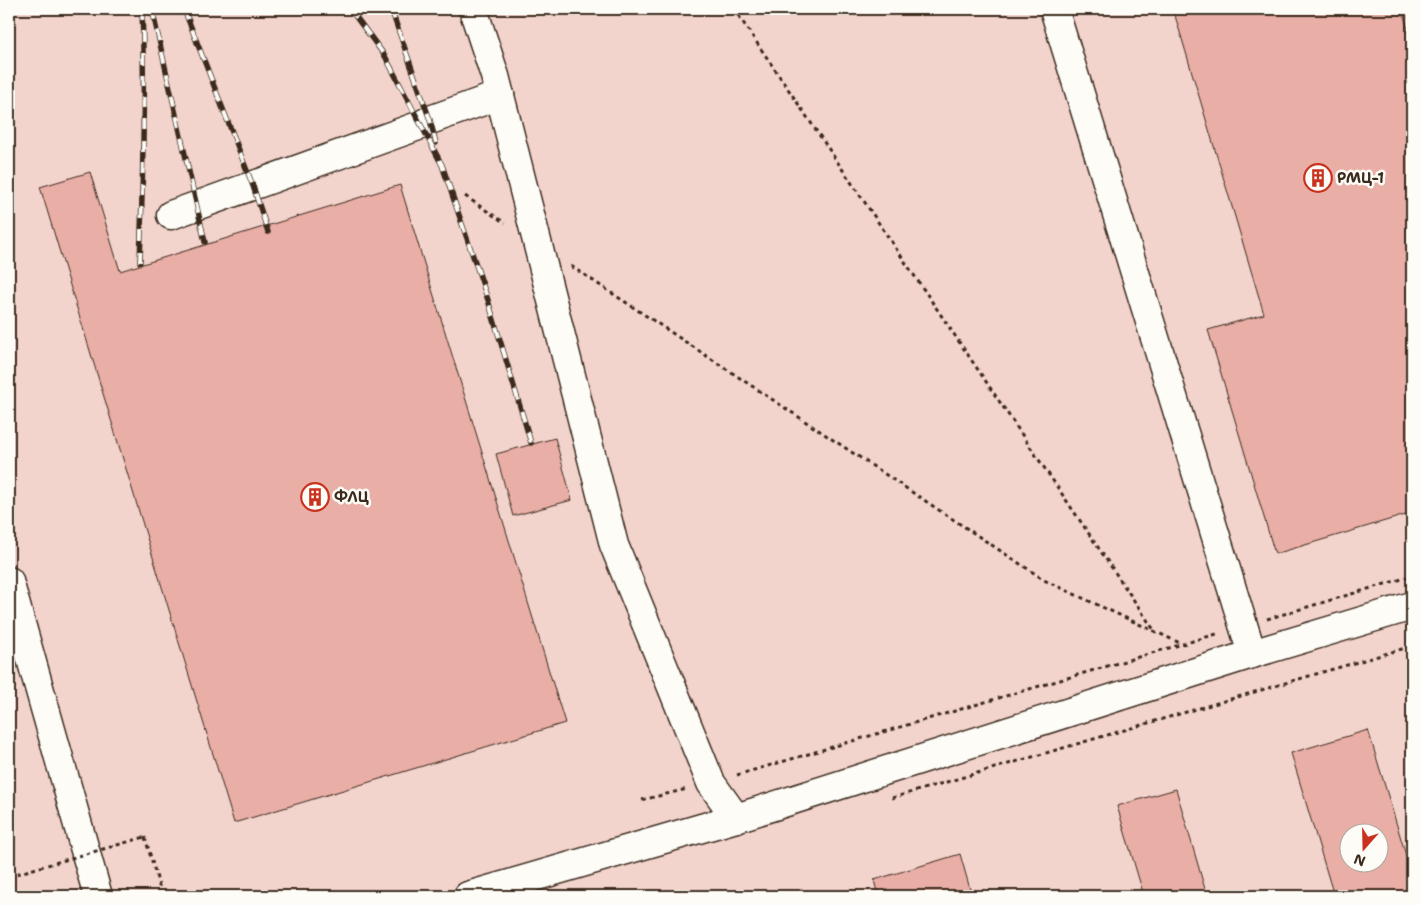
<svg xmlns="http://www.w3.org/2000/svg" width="1421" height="905" font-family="'Shantell Sans',sans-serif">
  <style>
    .built { fill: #f3d4cd; fill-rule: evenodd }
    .building { fill: #e9aea5; stroke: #3b2a1e; fill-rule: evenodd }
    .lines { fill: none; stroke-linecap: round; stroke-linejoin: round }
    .minor-casing { stroke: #3b2a1e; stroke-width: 31 }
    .path { stroke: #3b2a1e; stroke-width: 3; stroke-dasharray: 4 4; stroke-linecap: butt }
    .minor { stroke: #fdfcf7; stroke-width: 28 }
    .rail-casing { stroke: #3b2a1e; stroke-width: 5.5 }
    .rail { stroke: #fdfcf7; stroke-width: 4; stroke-dasharray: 11; stroke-linecap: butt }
    .path-bridge { stroke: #3b2a1e; stroke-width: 3; stroke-dasharray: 4 4; stroke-linecap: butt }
    .labels { text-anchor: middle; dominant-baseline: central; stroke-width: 5; stroke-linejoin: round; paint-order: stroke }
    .poi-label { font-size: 15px; font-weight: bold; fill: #3b2a1e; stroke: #fdfcf7; text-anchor: start }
  </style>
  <rect width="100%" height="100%" fill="#f7e5de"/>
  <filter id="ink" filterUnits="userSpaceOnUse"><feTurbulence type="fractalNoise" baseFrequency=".02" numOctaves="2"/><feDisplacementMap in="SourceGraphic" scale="10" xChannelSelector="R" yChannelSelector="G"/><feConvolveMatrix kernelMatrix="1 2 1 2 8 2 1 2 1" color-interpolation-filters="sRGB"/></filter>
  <g filter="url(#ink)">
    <path class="built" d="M9,9H1412V896H9ZM1348,832H1378V862H1348Z"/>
    <g class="building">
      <polygon points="1173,9 1402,9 1412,43 1412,513 1275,554 1208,330 1264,314"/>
      <polygon points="90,172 120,271 400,185 565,723 234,823 40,187"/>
      <polygon points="555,438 572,500 513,516 496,454"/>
      <path d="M1368,730L1412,875V896H1334L1291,753ZM1348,832H1378V862H1348Z"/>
      <polygon points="1176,789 1207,896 1144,896 1117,806"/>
      <polygon points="960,854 972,896 878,896 874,880"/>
    </g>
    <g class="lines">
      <defs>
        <g id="minor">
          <polyline points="473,9 495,76 614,545 711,783 736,818"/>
          <polyline points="1054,9 1252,654"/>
          <polyline points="171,215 421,125 430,120 500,95"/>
          <polyline points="9,581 98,896"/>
          <polyline points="468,896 736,818 1252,654 1412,606"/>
        </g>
      </defs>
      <use href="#minor" class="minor-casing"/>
      <g class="path">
        <polyline points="734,9 1154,630"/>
        <polyline points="465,196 505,223"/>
        <polyline points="571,266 1046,581 1182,644"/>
        <polyline points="1267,619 1412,576"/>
        <polyline points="737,775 1220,633"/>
        <polyline points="892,798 1412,646"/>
        <polyline points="642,800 687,789"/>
        <polyline points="145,837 162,896"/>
      </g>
      <use href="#minor" class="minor"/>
      <defs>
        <g id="rail">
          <polyline points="152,9 205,242"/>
          <polyline points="184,9 253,186 268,232"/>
          <polyline points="350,9 385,56 442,165 488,300 531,443"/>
          <polyline points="391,9 430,120 436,143"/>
          <path d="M140,262C143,178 145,93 142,9"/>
        </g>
      </defs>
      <use href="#rail" class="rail-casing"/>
      <use href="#rail" class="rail"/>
      <polyline class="path-bridge" points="9,876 145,837"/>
    </g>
  </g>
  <defs>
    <symbol id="building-ring" viewBox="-11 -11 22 22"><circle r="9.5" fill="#fdfcf7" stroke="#c8321e" stroke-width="1.5"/><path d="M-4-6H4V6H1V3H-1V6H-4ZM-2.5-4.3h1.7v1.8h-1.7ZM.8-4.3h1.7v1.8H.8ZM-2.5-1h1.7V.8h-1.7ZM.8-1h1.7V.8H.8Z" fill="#c8321e"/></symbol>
  </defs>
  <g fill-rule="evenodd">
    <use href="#building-ring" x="1302" y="162" width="32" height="32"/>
    <use href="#building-ring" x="299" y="481" width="32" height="32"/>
  </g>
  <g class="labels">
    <g class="poi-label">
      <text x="1337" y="178">РМЦ-1</text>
      <text x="334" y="497">ФЛЦ</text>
    </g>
  </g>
  <rect width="1421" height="905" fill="none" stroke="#fdfcf7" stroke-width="30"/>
  <rect x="15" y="15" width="1391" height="875" fill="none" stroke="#3b2a1e" stroke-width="2" filter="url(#ink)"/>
  <g transform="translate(1364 848) rotate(200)"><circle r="24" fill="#fdfcf7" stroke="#afa8a0"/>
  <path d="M0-4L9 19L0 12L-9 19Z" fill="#c8321e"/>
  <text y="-8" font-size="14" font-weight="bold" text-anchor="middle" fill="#3b2a1e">N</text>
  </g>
</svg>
